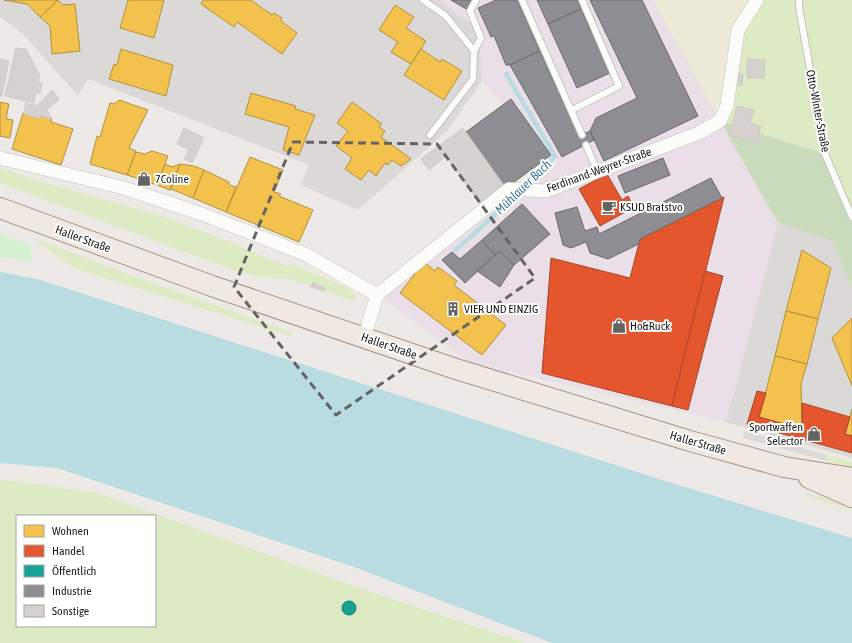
<svg xmlns="http://www.w3.org/2000/svg" width="852" height="643" font-family="'Asap Condensed',sans-serif">
  <style>
    .residential { fill: #dbd9d7 }
    .industrial { fill: #eadee7 }
    .farmland { fill: #edebd8 }
    .grass { fill: #ddeac3; fill-rule: evenodd }
    .forest { fill: #cadbbb }
    .park { fill: #d4f2d0 }
    .parking { fill: #dcdad9 }
    .water { fill: #b8dce0 }
    .homes { fill: #f2c14e; stroke: #b2903f }
    .shops { fill: #e4572e; stroke: #a84629 }
    .public { fill: #17a398; stroke: #197b73 }
    .industry { fill: #8d8d92; stroke: #6b6b6f }
    .lines { fill: none; stroke-linecap: round; stroke-linejoin: round }
    .stream { stroke: #b8dce0; stroke-width: 4.5 }
    .building { fill: #d4d1ce; stroke: #cfcac7 }
    .service-casing { stroke: #c4c3c2; stroke-width: 8 }
    .minor-casing { stroke: #c4c3c2; stroke-width: 14 }
    .primary-casing { stroke: #a29382; stroke-width: 22 }
    .service { stroke: #fcfcfb; stroke-width: 6 }
    .minor { stroke: #fcfcfb; stroke-width: 13 }
    .primary { stroke: #f0e9e3; stroke-width: 20 }
    .marked { fill: none; stroke: #656463; stroke-width: 3; stroke-dasharray: 8 5; stroke-linejoin: round }
    .labels { text-anchor: middle; dominant-baseline: central; stroke-width: 4; stroke-linejoin: round; paint-order: stroke }
    .street-label { font-size: 12px; fill: #1d1d1d; stroke: #fff }
    .poi-label { font-size: 12px; fill: #1d1d1d; stroke: #fff; text-anchor: start }
    .water-label { font-size: 13px; font-style: italic; fill: #427c9e; stroke: #fff }
  </style>
  <rect width="100%" height="100%" fill="#ece9e6"/>
  <g class="residential">
    <polygon points="0,0 442,0 441,2 479,29 482,81 447,131 358,210 301,185 309,165 88,79 78,96 23,34 0,17"/>
    <polygon points="778,223 833,241 852,289 852,458 726,422"/>
  </g>
  <polygon class="industrial" points="442,0 654,0 778,223 726,422 468,362 379,295 558,163 482,81 479,29 441,2"/>
  <polygon class="farmland" points="653,0 757,0 720,121"/>
  <g class="grass">
    <polygon points="757,0 799,0 822,134 803,7 804,0 852,0 852,215 720,121 738,30"/>
    <polygon points="0,168 42,182 159,215 228,241 286,266 291,264 348,288 355,294 356,298 353,301 324,291 326,286 311,282 310,286 289,279 258,277 228,268 0,183"/>
    <polygon points="31,237 144,280 293,333 290,336 76,269"/>
    <polygon points="824,454 852,462 852,468 827,461"/>
    <path d="M0,479L97,493L368,591L524,643H0ZM17,516H155V626H17Z"/>
    <polygon points="807,493 852,506 852,510 807,496"/>
  </g>
  <polygon class="forest" points="720,121 825,154 852,215 852,289 833,241 778,223"/>
  <polygon class="park" points="0,233 30,246 33,261 0,257"/>
  <polygon class="parking" points="745,431 824,454 827,461 743,438"/>
  <polygon class="water" points="0,272 37,279 662,480 852,538 852,643 552,643 354,567 57,468 0,463"/>
  <g class="homes">
    <polygon points="4,0 58,0 40,17 27,4"/>
    <polygon points="58,0 63,5 75,4 80,51 52,54 50,26 40,17"/>
    <polygon points="128,0 164,0 154,38 120,28"/>
    <polygon points="203,0 251,0 272,15 274,13 282,18 281,21 297,33 282,54 237,22 234,27 201,4"/>
    <polygon points="395,5 414,17 406,28 426,41 411,64 391,52 398,42 379,30"/>
    <polygon points="121,49 173,65 166,96 109,79 114,64 117,65"/>
    <polygon points="421,49 440,62 442,59 462,71 444,100 404,75"/>
    <polygon points="251,93 296,106 295,109 315,115 299,155 283,150 289,127 245,114"/>
    <polygon points="119,100 148,110 129,148 136,151 127,175 90,164 97,136 100,137 110,103 114,104"/>
    <polygon points="0,102 9,104 6,119 13,120 10,138 0,136"/>
    <polygon points="352,102 382,124 379,127 385,131 381,137 411,159 401,166 392,160 388,165 385,163 376,176 369,170 361,180 345,169 352,158 336,146 348,131 337,123"/>
    <polygon points="23,113 40,119 41,116 52,119 51,122 73,129 61,165 12,149"/>
    <polygon points="152,151 168,156 157,185 127,175 136,152 145,154"/>
    <polygon points="250,157 283,170 274,192 281,194 279,196 313,210 299,242 226,212"/>
    <polygon points="165,164 172,167 180,164 170,190 157,185"/>
    <polygon points="180,164 194,166 204,170 193,198 171,189"/>
    <polygon points="204,170 229,182 229,185 236,187 226,212 193,198"/>
    <polygon points="802,250 831,268 818,319 786,311"/>
    <polygon points="424,262 435,271 438,267 457,281 454,285 506,325 482,355 400,293"/>
    <polygon points="786,311 818,319 807,364 775,356"/>
    <polygon points="852,318 852,386 832,338"/>
    <polygon points="775,356 807,364 801,384 802,429 759,417"/>
    <polygon points="852,409 852,436 845,434"/>
  </g>
  <g class="shops">
    <polygon points="607,174 622,200 628,196 632,204 626,207 627,211 600,226 579,189"/>
    <polygon points="724,197 672,406 542,373 551,258 630,278 640,239"/>
    <polygon points="705,271 723,276 688,410 672,406"/>
    <polygon points="757,391 766,393 759,417 802,429 802,403 850,417 845,434 852,436 852,453 747,424"/>
  </g>
  <circle class="public" cx="349" cy="608" r="7"/>
  <g class="industry">
    <polygon points="451,0 474,0 468,10"/>
    <polygon points="496,0 517,0 540,51 510,65 506,65 494,36 491,37 478,8"/>
    <polygon points="537,0 577,0 581,9 548,24"/>
    <polygon points="590,0 642,0 698,116 604,161 590,131 596,118 637,98"/>
    <polygon points="581,9 610,73 577,88 548,24"/>
    <polygon points="540,51 579,136 590,131 594,140 562,157 510,65"/>
    <polygon points="511,99 551,155 506,188 466,132"/>
    <polygon points="663,158 670,175 625,193 618,176"/>
    <polygon points="711,178 722,198 640,239 639,244 608,259 590,253 586,242 571,248 563,245 555,213 577,207 585,231 597,227 599,234"/>
    <polygon points="522,204 550,234 514,265 500,251 495,255 482,240"/>
    <polygon points="482,240 495,255 465,283 442,260 452,252 460,259"/>
    <polygon points="500,251 514,265 500,287 477,271"/>
  </g>
  <g class="lines">
    <g class="stream">
      <polyline points="506,74 555,156 525,187"/>
      <polyline points="456,250 520,192"/>
    </g>
  </g>
  <g class="building">
    <polygon points="16,48 26,49 40,76 38,82 42,83 40,94 36,93 34,103 5,96"/>
    <polygon points="0,59 9,61 2,96 0,96"/>
    <polygon points="747,59 765,60 764,78 747,78"/>
    <polygon points="737,73 743,74 742,85 736,85"/>
    <polygon points="52,90 59,99 47,110 52,119 41,116 40,119 24,114 26,103 37,106"/>
    <polygon points="737,106 754,110 750,123 761,126 757,143 729,135"/>
    <polygon points="184,128 204,138 192,163 184,159 189,150 177,144"/>
    <polygon points="463,128 506,188 481,205 446,156 429,170 421,159"/>
    <polygon points="312,283 325,287 324,291 311,287"/>
  </g>
  <g class="lines">
    <defs>
      <g id="service">
        <polyline points="423,0 446,16 474,51 473,79 430,135"/>
        <polyline points="522,0 582,135"/>
        <polyline points="799,0 799,7 825,154 852,217"/>
        <polyline points="474,51 481,38 470,11 476,0"/>
        <polyline points="572,110 619,86 582,0"/>
        <polyline points="586,145 597,170"/>
      </g>
      <g id="minor">
        <polyline points="0,158 124,188 202,214 307,255 377,295"/>
        <polyline points="364,338 377,295 509,189 546,191 699,133 720,121 727,106 738,30 757,0"/>
      </g>
      <g id="primary">
        <polyline points="0,208 212,286 456,369 690,441 784,467 852,478"/>
        <polyline points="809,478 852,497"/>
      </g>
    </defs>
    <use href="#service" class="service-casing"/>
    <use href="#minor" class="minor-casing"/>
    <use href="#primary" class="primary-casing"/>
    <use href="#service" class="service"/>
    <use href="#minor" class="minor"/>
    <use href="#primary" class="primary"/>
  </g>
  <path class="marked" d="M293,142L437,144L535,278L336,415L234,287Z"/>
  <defs>
    <symbol id="shop-bare" viewBox="-9 -9 18 18"><path d="M-5-2.5h2.3a2.7 3.5 0 0 1 5.4 0H5L5.5 6h-11ZM-1.5-2.5h3a1.5 2.3 0 0 0-3 0Z" fill="#656463" stroke="#fff" stroke-width="2.5" paint-order="stroke"/></symbol>
    <symbol id="cafe-bare" viewBox="-9 -9 18 18"><path d="M-5.5-4.5H6V0H3Q3 3.5 0 3.5H-2.5Q-5.5 3.5-5.5 0ZM3-3.2v2h1.7v-2ZM-6 4.5H4V6H-6Z" fill="#656463" stroke="#fff" stroke-width="2.5" paint-order="stroke"/></symbol>
    <symbol id="building-bare" viewBox="-9 -9 18 18"><path d="M-4-6H4V6H1V3H-1V6H-4ZM-2.5-4.3h1.7v1.8h-1.7ZM.8-4.3h1.7v1.8H.8ZM-2.5-1h1.7V.8h-1.7ZM.8-1h1.7V.8H.8Z" fill="#656463" stroke="#fff" stroke-width="2.5" paint-order="stroke"/></symbol>
  </defs>
  <g fill-rule="evenodd">
    <use href="#shop-bare" x="134" y="169" width="20" height="20"/>
    <use href="#cafe-bare" x="599" y="197" width="20" height="20"/>
    <use href="#building-bare" x="443" y="299" width="20" height="20"/>
    <use href="#shop-bare" x="609" y="316" width="20" height="20"/>
    <use href="#shop-bare" x="804" y="424" width="20" height="20"/>
  </g>
  <g class="labels">
    <g class="street-label">
      <text transform="translate(818 111) rotate(79)">Otto-Winter-Straße</text>
      <text transform="translate(599 170) rotate(-20)">Ferdinand-Weyrer-Straße</text>
      <text transform="translate(83 239) rotate(20)">Haller Straße</text>
      <text transform="translate(389 346) rotate(19)">Haller Straße</text>
      <text transform="translate(698 443) rotate(16)">Haller Straße</text>
    </g>
    <g class="poi-label">
      <text x="155" y="179">7Coline</text>
      <text x="620" y="207">KSUD Bratstvo</text>
      <text x="464" y="309">VIER UND EINZIG</text>
      <text x="630" y="326">Ho&amp;Ruck</text>
      <text x="803" y="427" text-anchor="end">Sportwaffen<tspan x="803" dy="14">Selector</tspan></text>
    </g>
    <g class="water-label">
      <text transform="translate(523 187) rotate(-44)">Mühlauer Bach</text>
    </g>
  </g>
  <rect x="16" y="515" width="140" height="112" fill="#ffffff" stroke="#a5a5a5"/>
  <rect x="24" y="525" width="20" height="12" fill="#f2c14e" stroke="#a5a5a5"/>
  <text x="52" y="535" font-size="12" fill="#1d1d1d">Wohnen</text>
  <rect x="24" y="545" width="20" height="12" fill="#e4572e" stroke="#a5a5a5"/>
  <text x="52" y="555" font-size="12" fill="#1d1d1d">Handel</text>
  <rect x="24" y="565" width="20" height="12" fill="#17a398" stroke="#a5a5a5"/>
  <text x="52" y="575" font-size="12" fill="#1d1d1d">Öffentlich</text>
  <rect x="24" y="585" width="20" height="12" fill="#8d8d92" stroke="#a5a5a5"/>
  <text x="52" y="595" font-size="12" fill="#1d1d1d">Industrie</text>
  <rect x="24" y="605" width="20" height="12" fill="#d4d1ce" stroke="#a5a5a5"/>
  <text x="52" y="615" font-size="12" fill="#1d1d1d">Sonstige</text>
</svg>
